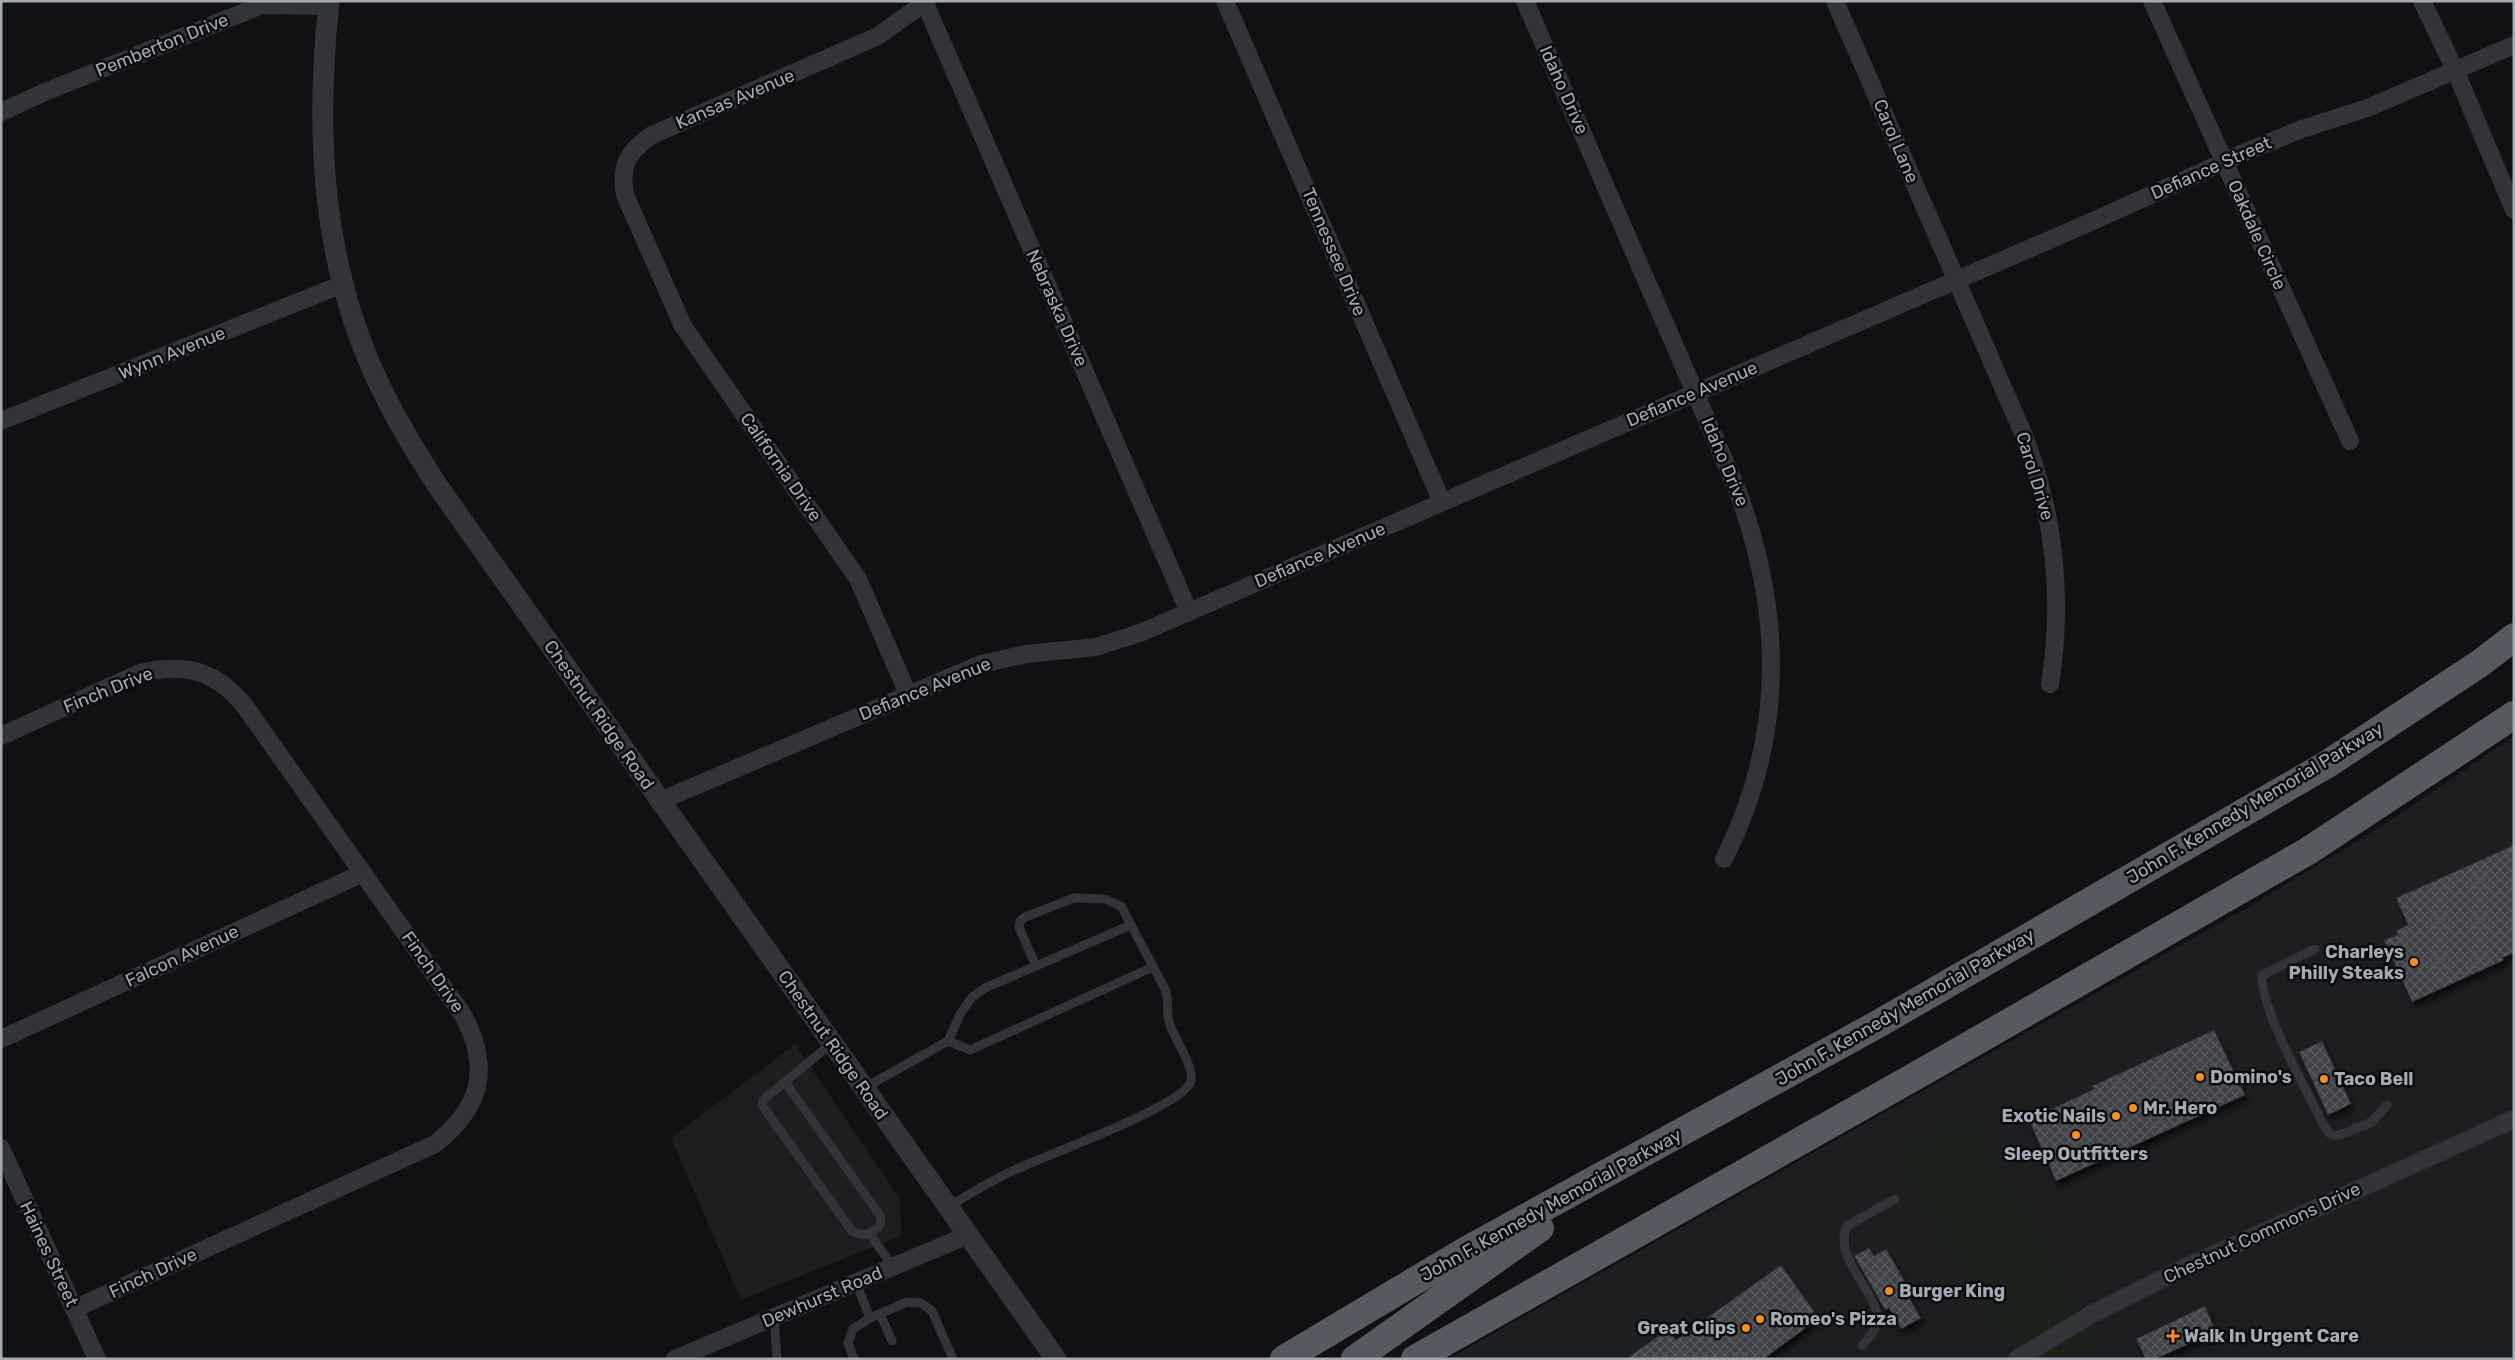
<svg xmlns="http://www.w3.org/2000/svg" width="2515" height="1360" font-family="Rubik,sans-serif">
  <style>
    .built { fill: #1d1e20 }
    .green { fill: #1b221b }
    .building { fill: url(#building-cross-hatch); stroke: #2b2c2f; filter: url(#shadow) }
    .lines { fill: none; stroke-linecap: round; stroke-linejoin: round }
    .service { stroke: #323438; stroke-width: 9 }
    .minor { stroke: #323438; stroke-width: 18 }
    .tertiary { stroke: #323438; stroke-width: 21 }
    .trunk { stroke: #565a60; stroke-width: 28 }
    .poi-dot { fill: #f48c27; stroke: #0c0c0e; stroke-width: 2 }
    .labels { text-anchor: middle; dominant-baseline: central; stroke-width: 5; stroke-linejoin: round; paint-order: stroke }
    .street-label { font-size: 18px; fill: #a2abb4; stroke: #0c0c0e }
    .poi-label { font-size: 18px; font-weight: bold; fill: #a2abb4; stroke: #0c0c0e; text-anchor: start }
  </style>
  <defs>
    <pattern id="building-cross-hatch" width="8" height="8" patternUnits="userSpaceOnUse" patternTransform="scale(1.25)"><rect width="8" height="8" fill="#404246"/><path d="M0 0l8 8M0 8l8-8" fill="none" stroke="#585b5e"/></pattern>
    <filter id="shadow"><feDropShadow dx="3" dy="5.5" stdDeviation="2.5" flood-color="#0009"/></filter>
  </defs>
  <rect width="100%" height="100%" fill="#111113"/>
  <g class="built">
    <polygon points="2514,736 2514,1359 1448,1359 2252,905 2388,822"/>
    <polygon points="795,1044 900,1199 901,1236 741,1300 671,1138"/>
  </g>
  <polygon class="green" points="1969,1119 2058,1274 2103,1359 2022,1359 1999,1327 1901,1156"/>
  <g class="building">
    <polygon points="2514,845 2514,953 2502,958 2504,960 2412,1002 2384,940 2398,935 2396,931 2408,925 2396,898"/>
    <polygon points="2214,1030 2245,1095 2056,1181 2029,1120 2094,1089 2092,1086"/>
    <polygon points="2322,1041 2351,1104 2328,1115 2299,1052"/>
    <polygon points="1869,1248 1874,1256 1886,1249 1911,1292 1907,1294 1921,1318 1901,1329 1889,1308 1885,1310 1854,1256"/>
    <polygon points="1781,1265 1819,1318 1765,1358 1626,1359 1668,1329 1676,1340"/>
    <polygon points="2205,1306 2217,1334 2203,1341 2202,1338 2155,1359 2146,1359 2136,1339"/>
  </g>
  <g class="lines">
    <g class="service">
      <path d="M2315,949L2262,975C2260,1008 2307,1091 2323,1124L2329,1133L2337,1136L2372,1122L2387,1105"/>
      <polyline points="948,1041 970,1050 1153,967"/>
      <path d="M785,1082L881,1217L880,1225C870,1235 865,1237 852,1231L762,1105L763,1100L832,1043"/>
      <polyline points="864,1088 948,1041 961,1013 972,997 985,988 1131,925"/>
      <path d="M948,1207C968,1195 987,1183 1008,1173C1037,1158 1184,1107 1191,1081C1194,1067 1175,1039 1170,1025C1166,1015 1169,1002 1166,991L1121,906L1105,899L1074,898L1025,917L1020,921L1019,927L1036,966"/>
      <polyline points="870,1234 893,1267"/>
      <polyline points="856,1283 870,1318"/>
      <polyline points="880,1314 892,1341"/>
      <polyline points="774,1317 777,1359"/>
      <path d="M1862,1345C1868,1339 1875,1332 1877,1323C1882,1295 1831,1258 1847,1226L1895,1199"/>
      <polyline points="854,1359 848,1343 853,1329 870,1318 907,1302 921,1303 932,1311 953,1359"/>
    </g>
    <g class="minor">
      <polyline points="1225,1 1442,502"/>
      <path d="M1525,1L1736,487C1784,613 1785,738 1724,859"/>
      <path d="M1835,1L2022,431C2055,514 2064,596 2050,684"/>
      <polyline points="2152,1 2350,441"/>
      <polyline points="2422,1 2455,70 2514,210"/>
      <polyline points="925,3 1189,612"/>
      <polyline points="1,112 45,92 262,5 328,6"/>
      <polyline points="1,421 343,284"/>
      <path d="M908,694L858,579L683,326L625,195C620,166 627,152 652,135L878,36L927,1"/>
      <path d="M1,736L140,673C184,663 214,669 244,705L463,1015C491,1068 482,1107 435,1144L74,1309"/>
      <polyline points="660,801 981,664 1026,654 1096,647 1140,633 2084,225 2248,151 2302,129 2370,107 2514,45"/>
      <polyline points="1,1039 363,873"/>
      <polyline points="1,1148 97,1359"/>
      <polyline points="675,1359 968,1235"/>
      <polyline points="2017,1359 2092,1314 2188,1266 2514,1119"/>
    </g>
    <path class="tertiary" d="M329,1C315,136 321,266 382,390C398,423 417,454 437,485L1056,1359"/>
    <g class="trunk">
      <polyline points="1284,1359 1465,1251 1878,1024 2326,765 2482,662 2514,637"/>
      <polyline points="1355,1359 1540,1228"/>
      <polyline points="1415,1359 1926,1070 2308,851 2514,715"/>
    </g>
  </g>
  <g class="poi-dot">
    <circle cx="2414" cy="962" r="5"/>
    <circle cx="2200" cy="1077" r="5"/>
    <circle cx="2324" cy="1079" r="5"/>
    <circle cx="2133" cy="1108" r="5"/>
    <circle cx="2116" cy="1116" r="5"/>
    <circle cx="2076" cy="1135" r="5"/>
    <circle cx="1889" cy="1291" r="5"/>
    <circle cx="1760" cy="1319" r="5"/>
    <circle cx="1746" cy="1328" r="5"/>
    <path d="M2170.5 1328.5h5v5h5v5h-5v5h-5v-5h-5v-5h5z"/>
  </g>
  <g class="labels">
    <g class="street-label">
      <text transform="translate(162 45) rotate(-22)">Pemberton Drive</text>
      <text transform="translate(1564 90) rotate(66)">Idaho Drive</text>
      <text transform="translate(735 99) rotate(-23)">Kansas Avenue</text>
      <text transform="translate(1896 141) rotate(67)">Carol Lane</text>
      <text transform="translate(2211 168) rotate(-24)">Defiance Street</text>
      <text transform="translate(2257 235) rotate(66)">Oakdale Circle</text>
      <text transform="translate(1334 252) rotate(67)">Tennessee Drive</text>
      <text transform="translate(1057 308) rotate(66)">Nebraska Drive</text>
      <text transform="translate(172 353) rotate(-22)">Wynn Avenue</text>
      <text transform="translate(1692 394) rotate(-23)">Defiance Avenue</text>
      <text transform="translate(1725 462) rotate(67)">Idaho Drive</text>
      <text transform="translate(781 467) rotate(55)">California Drive</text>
      <text transform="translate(2035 476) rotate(73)">Carol Drive</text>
      <text transform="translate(1320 555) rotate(-23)">Defiance Avenue</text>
      <text transform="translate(925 689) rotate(-22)">Defiance Avenue</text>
      <text transform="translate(108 690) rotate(-22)">Finch Drive</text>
      <text transform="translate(599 715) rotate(55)">Chestnut Ridge Road</text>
      <text transform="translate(2255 803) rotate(-31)">John F. Kennedy Memorial Parkway</text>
      <text transform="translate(182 956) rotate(-25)">Falcon Avenue</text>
      <text transform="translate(433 972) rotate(55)">Finch Drive</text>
      <text transform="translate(1905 1007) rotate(-30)">John F. Kennedy Memorial Parkway</text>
      <text transform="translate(833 1045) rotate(55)">Chestnut Ridge Road</text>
      <text transform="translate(1551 1205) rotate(-29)">John F. Kennedy Memorial Parkway</text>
      <text transform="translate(2262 1233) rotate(-25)">Chestnut Commons Drive</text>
      <text transform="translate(49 1254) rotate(65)">Haines Street</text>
      <text transform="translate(153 1273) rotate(-25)">Finch Drive</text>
      <text transform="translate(822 1297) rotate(-23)">Dewhurst Road</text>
    </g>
    <g class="poi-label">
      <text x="2404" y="952" text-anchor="end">Charleys<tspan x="2404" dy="21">Philly Steaks</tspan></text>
      <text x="2210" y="1077">Domino's</text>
      <text x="2334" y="1079">Taco Bell</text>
      <text x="2143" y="1108">Mr. Hero</text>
      <text x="2106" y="1116" text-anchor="end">Exotic Nails</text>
      <text x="2076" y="1154" text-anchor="middle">Sleep Outfitters</text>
      <text x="1899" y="1291">Burger King</text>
      <text x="1770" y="1319">Romeo's Pizza</text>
      <text x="1736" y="1328" text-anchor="end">Great Clips</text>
      <text x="2184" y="1336">Walk In Urgent Care</text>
    </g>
  </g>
  <rect width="2515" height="1360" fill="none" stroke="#a2abb4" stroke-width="5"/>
</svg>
